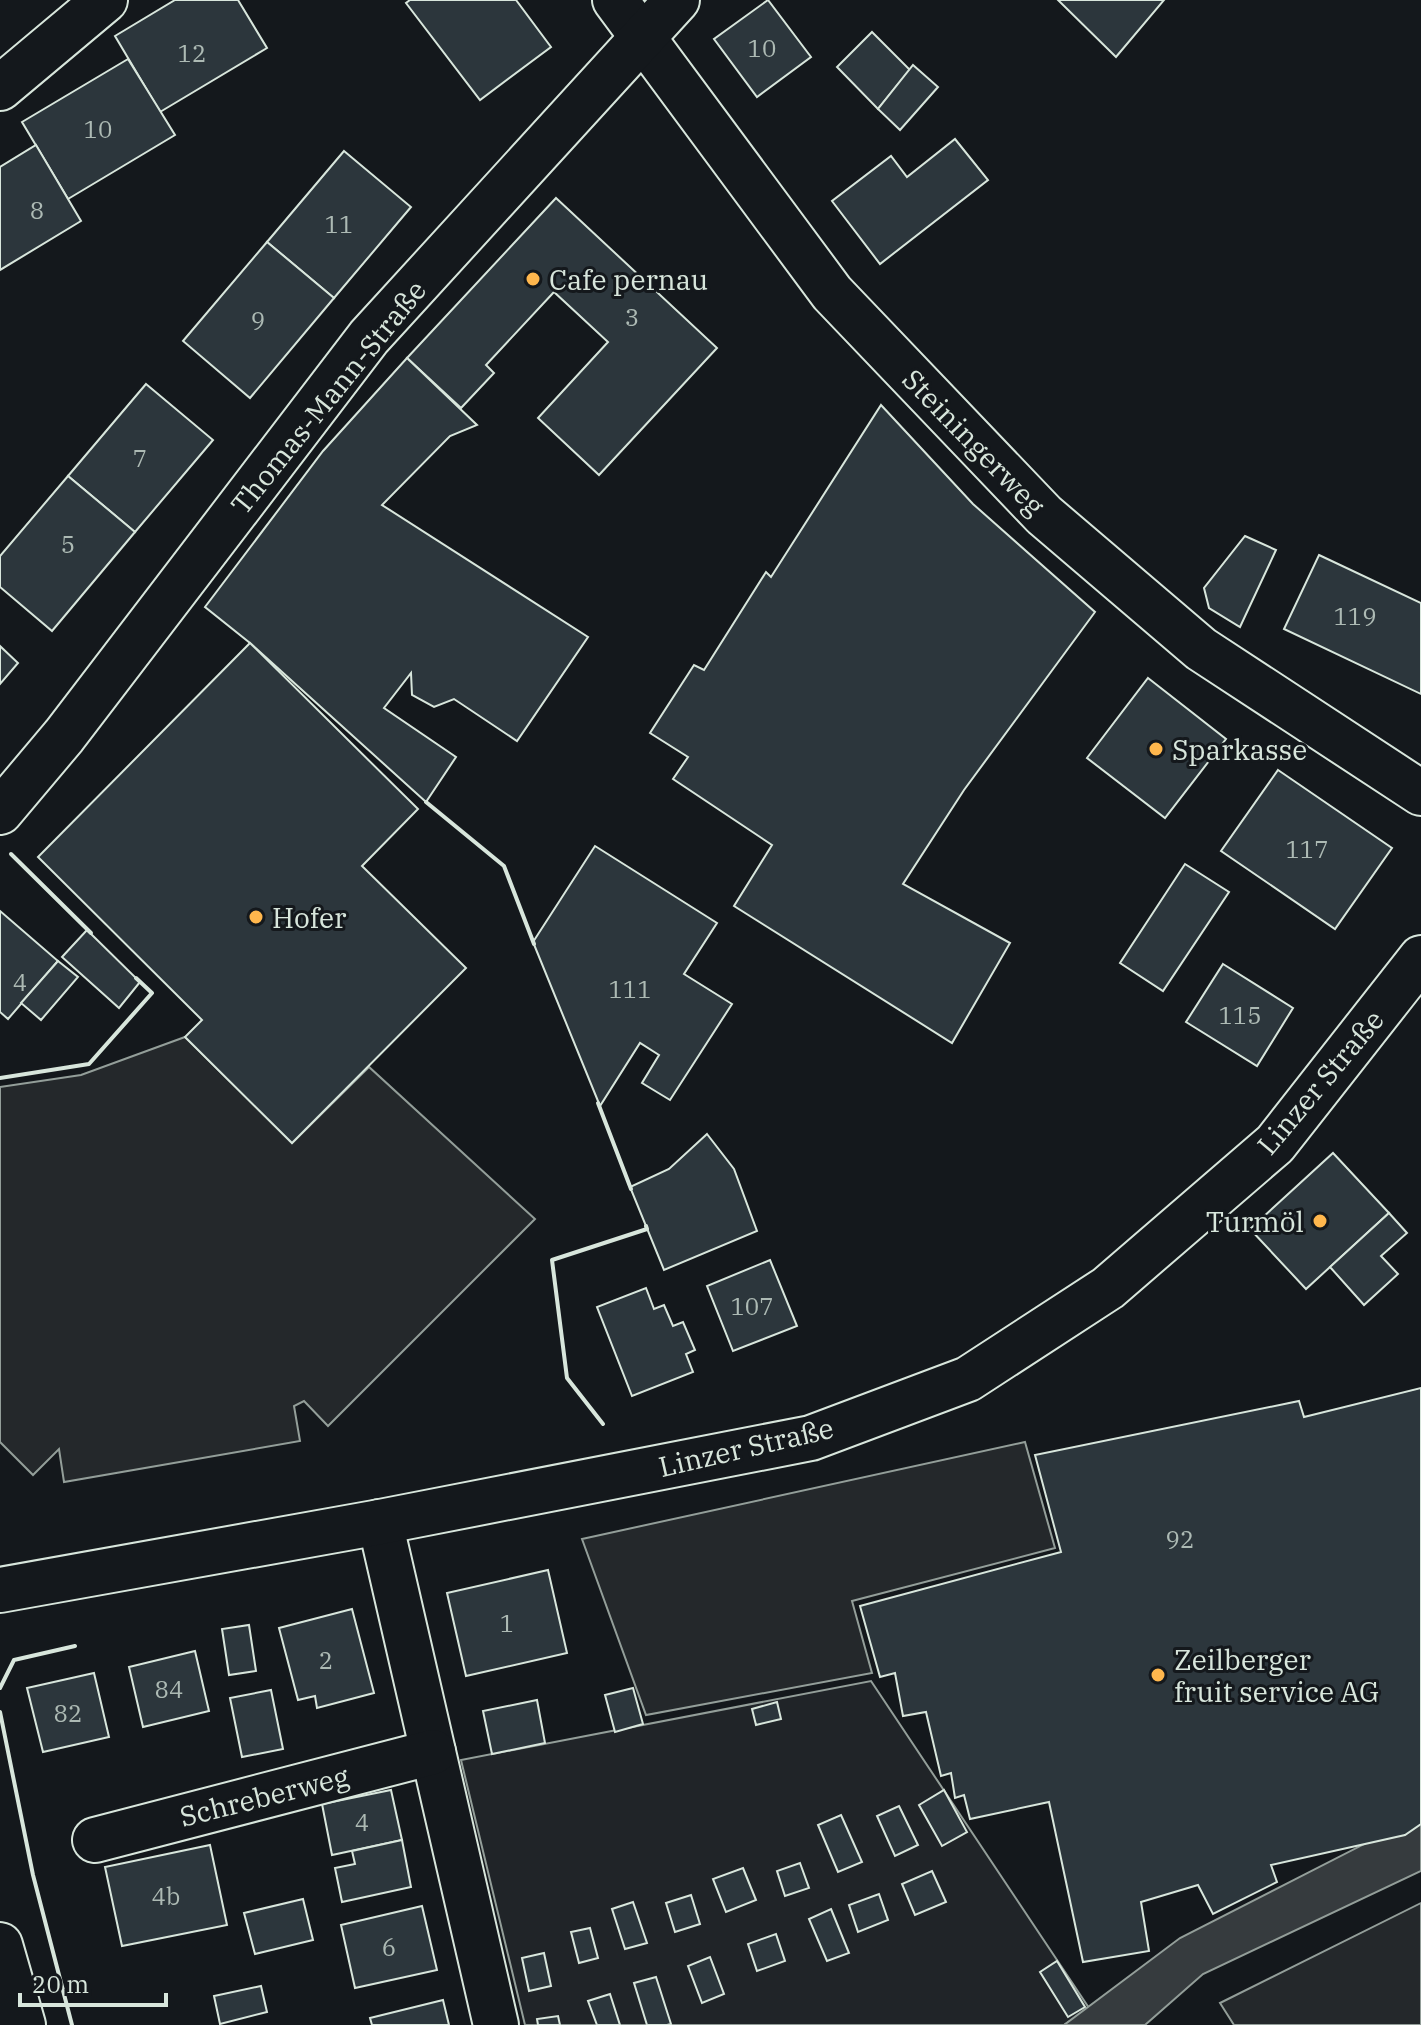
<svg xmlns="http://www.w3.org/2000/svg" width="1421" height="2025" font-family="'IBM Plex Serif',serif">
  <style>
    .green { fill: #202428; stroke: #939e99; stroke-width: 2 }
    .parking { fill: #24282b; stroke: #939e99; stroke-width: 2 }
    .water { fill: #363b3e; stroke: #939e99; stroke-width: 2 }
    .building { fill: #2c363c; stroke: #d8e6dc; stroke-width: 2 }
    .lines { fill: none; stroke-linecap: round; stroke-linejoin: round }
    .minor-casing { stroke: #d8e6dc; stroke-width: 48 }
    .major-casing { stroke: #d8e6dc; stroke-width: 48 }
    .minor { stroke: #14181c; stroke-width: 44 }
    .major { stroke: #14181c; stroke-width: 44 }
    .wall { stroke: #d8e6dc; stroke-width: 4 }
    .poi-dot { fill: #ffb74d; stroke: #14181c; stroke-width: 3 }
    .labels { text-anchor: middle; dominant-baseline: central; stroke-width: 6; stroke-linejoin: round; paint-order: stroke }
    .number-label { font-size: 24px; fill: #adbab4 }
    .poi-label { font-size: 28px; fill: #d8e6dc; stroke: #14181c; text-anchor: start }
    .street-label { font-size: 28px; fill: #d8e6dc; stroke: #14181c }
  </style>
  <rect width="100%" height="100%" fill="#14181c"/>
  <polygon class="green" points="871,1681 1089,2008 1064,2025 525,2025 461,1760"/>
  <g class="parking">
    <polygon points="185,1037 292,1143 369,1067 535,1219 328,1426 304,1401 294,1406 300,1441 64,1482 59,1449 33,1475 0,1442 0,1087 81,1075"/>
    <polygon points="1025,1442 1055,1548 852,1601 872,1673 646,1715 582,1539"/>
    <polygon points="1421,1903 1421,2025 1234,2025 1220,2003"/>
  </g>
  <polygon class="water" points="1421,1815 1421,1871 1203,1974 1145,2025 1064,2025 1180,1938"/>
  <g class="building">
    <polygon points="175,0 238,0 267,48 160,112 115,36"/>
    <polygon points="410,0 516,0 551,47 480,100 406,3"/>
    <polygon points="768,0 811,57 757,97 714,39"/>
    <polygon points="1058,0 1164,0 1116,57"/>
    <polygon points="872,32 910,70 878,109 837,67"/>
    <polygon points="128,59 175,135 68,199 22,122"/>
    <polygon points="913,65 938,87 900,130 878,109"/>
    <polygon points="955,139 988,180 880,264 832,201 891,156 907,177"/>
    <polygon points="36,145 81,221 0,270 0,167"/>
    <polygon points="344,151 411,207 334,298 267,242"/>
    <polygon points="556,198 717,348 599,475 538,418 608,342 554,292 486,365 494,373 461,408 407,358"/>
    <polygon points="267,242 334,298 250,398 183,341"/>
    <polygon points="407,358 477,425 450,436 382,505 588,637 517,741 454,699 434,707 412,695 411,673 384,708 456,757 426,802 250,643 205,607 323,451"/>
    <polygon points="146,384 213,440 135,532 68,476"/>
    <polygon points="881,405 973,504 1095,612 964,790 903,884 1010,943 952,1043 734,906 772,845 673,779 688,757 650,733 694,665 704,670 766,572 771,577"/>
    <polygon points="68,476 135,532 52,631 0,587 0,556"/>
    <polygon points="1245,536 1276,550 1240,627 1209,608 1204,588"/>
    <polygon points="1319,555 1421,603 1421,694 1284,629"/>
    <polygon points="250,643 418,809 362,866 466,968 292,1143 185,1037 202,1020 38,857"/>
    <polygon points="0,646 18,663 0,684"/>
    <polygon points="1148,678 1226,739 1165,818 1087,758"/>
    <polygon points="1278,770 1392,848 1335,929 1221,851"/>
    <polygon points="595,846 717,923 684,974 732,1004 670,1100 642,1083 659,1055 640,1043 600,1106 533,942"/>
    <polygon points="1185,864 1229,892 1163,991 1120,963"/>
    <polygon points="0,911 58,961 8,1019 0,1012"/>
    <polygon points="87,930 140,982 119,1008 62,957"/>
    <polygon points="58,961 78,977 41,1020 21,1003"/>
    <polygon points="1223,964 1293,1008 1257,1066 1186,1022"/>
    <polygon points="707,1134 734,1169 757,1231 664,1270 630,1187 669,1169"/>
    <polygon points="1333,1153 1389,1213 1306,1289 1250,1229"/>
    <polygon points="1389,1213 1407,1233 1381,1256 1398,1274 1364,1305 1330,1267"/>
    <polygon points="770,1260 797,1326 733,1351 707,1286"/>
    <polygon points="646,1288 654,1309 664,1305 673,1326 683,1322 695,1350 686,1354 693,1372 632,1396 597,1307"/>
    <polygon points="1421,1388 1421,1824 1405,1835 1271,1865 1277,1882 1213,1914 1198,1885 1141,1902 1149,1951 1083,1962 1049,1802 970,1819 964,1795 955,1798 951,1773 941,1776 926,1712 903,1716 895,1673 880,1677 860,1606 1061,1552 1035,1455 1299,1401 1304,1417"/>
    <polygon points="548,1570 567,1653 466,1676 447,1593"/>
    <polygon points="352,1609 374,1693 317,1708 315,1696 298,1700 279,1628"/>
    <polygon points="249,1625 256,1671 229,1675 222,1629"/>
    <polygon points="195,1651 209,1711 143,1727 129,1667"/>
    <polygon points="94,1673 109,1737 43,1752 27,1688"/>
    <polygon points="633,1688 643,1724 615,1732 605,1695"/>
    <polygon points="271,1690 283,1749 242,1757 230,1698"/>
    <polygon points="537,1700 545,1743 492,1754 483,1711"/>
    <polygon points="777,1702 781,1719 756,1725 752,1709"/>
    <polygon points="391,1790 402,1840 332,1855 322,1804"/>
    <polygon points="944,1790 967,1832 942,1846 919,1805"/>
    <polygon points="899,1806 918,1845 895,1856 877,1816"/>
    <polygon points="841,1815 862,1862 838,1872 818,1825"/>
    <polygon points="402,1840 411,1887 342,1902 335,1868 355,1864 352,1851"/>
    <polygon points="210,1845 227,1925 122,1946 105,1867"/>
    <polygon points="800,1863 809,1888 785,1896 777,1871"/>
    <polygon points="743,1868 756,1900 726,1912 713,1879"/>
    <polygon points="932,1871 946,1902 915,1915 902,1884"/>
    <polygon points="879,1894 888,1920 858,1932 849,1905"/>
    <polygon points="691,1895 700,1924 675,1932 666,1903"/>
    <polygon points="303,1899 313,1940 255,1954 244,1913"/>
    <polygon points="633,1902 647,1943 625,1949 612,1909"/>
    <polygon points="422,1906 437,1970 355,1988 341,1925"/>
    <polygon points="831,1909 849,1953 827,1961 809,1919"/>
    <polygon points="590,1928 598,1958 579,1963 571,1932"/>
    <polygon points="776,1934 785,1961 757,1971 748,1944"/>
    <polygon points="544,1953 551,1986 529,1991 522,1958"/>
    <polygon points="710,1957 724,1994 702,2003 688,1966"/>
    <polygon points="1057,1961 1085,2007 1068,2017 1040,1972"/>
    <polygon points="656,1977 671,2024 667,2025 647,2025 634,1983"/>
    <polygon points="261,1986 267,2012 220,2024 214,1996"/>
    <polygon points="610,1994 620,2025 597,2025 588,2001"/>
    <polygon points="443,2000 449,2025 372,2025 370,2018"/>
    <polygon points="558,2016 560,2025 538,2025 537,2019"/>
  </g>
  <g class="lines">
    <defs>
      <g id="minor">
        <polyline points="615,0 832,293 1044,515 1201,649 1421,793"/>
        <polyline points="0,88 105,0"/>
        <polyline points="0,812 64,736 369,337 677,0"/>
        <polyline points="380,1522 496,2025"/>
        <polyline points="95,1840 433,1752"/>
      </g>
      <g id="major">
        <polyline points="0,1590 380,1522 811,1438 968,1379 1108,1288 1275,1144 1421,958"/>
        <polyline points="0,1945 23,2025"/>
      </g>
    </defs>
    <use href="#minor" class="minor-casing"/>
    <use href="#major" class="major-casing"/>
    <use href="#minor" class="minor"/>
    <use href="#major" class="major"/>
    <g class="wall">
      <polyline points="426,802 504,866 534,944"/>
      <polyline points="11,854 91,933"/>
      <polyline points="0,1078 89,1064 152,993 136,978"/>
      <polyline points="598,1103 631,1189"/>
      <polyline points="603,1424 567,1378 552,1260 647,1229 646,1226"/>
      <polyline points="0,1688 14,1660 75,1646"/>
      <polyline points="0,1712 33,1875 72,2025"/>
    </g>
  </g>
  <g class="poi-dot">
    <circle cx="533" cy="279" r="8"/>
    <circle cx="1156" cy="749" r="8"/>
    <circle cx="256" cy="917" r="8"/>
    <circle cx="1320" cy="1221" r="8"/>
    <circle cx="1158" cy="1675" r="8"/>
  </g>
  <g class="labels">
    <g class="number-label">
      <text x="762" y="48">10</text>
      <text x="192" y="53">12</text>
      <text x="98" y="129">10</text>
      <text x="37" y="210">8</text>
      <text x="339" y="224">11</text>
      <text x="632" y="317">3</text>
      <text x="258" y="320">9</text>
      <text x="140" y="458">7</text>
      <text x="68" y="544">5</text>
      <text x="1355" y="616">119</text>
      <text x="1307" y="849">117</text>
      <text x="20" y="982">4</text>
      <text x="630" y="989">111</text>
      <text x="1240" y="1015">115</text>
      <text x="752" y="1306">107</text>
      <text x="1180" y="1539">92</text>
      <text x="507" y="1623">1</text>
      <text x="326" y="1660">2</text>
      <text x="169" y="1689">84</text>
      <text x="68" y="1713">82</text>
      <text x="362" y="1822">4</text>
      <text x="166" y="1896">4b</text>
      <text x="389" y="1947">6</text>
    </g>
    <g class="poi-label">
      <text x="549" y="279">Cafe pernau</text>
      <text x="1172" y="749">Sparkasse</text>
      <text x="272" y="917">Hofer</text>
      <text x="1304" y="1221" text-anchor="end">Turmöl</text>
      <text x="1174" y="1659">Zeilberger<tspan x="1174" dy="32">fruit service AG</tspan></text>
    </g>
    <g class="street-label">
      <text transform="translate(328 397) rotate(-51)">Thomas-Mann-Straße</text>
      <text transform="translate(974 442) rotate(46)">Steiningerweg</text>
      <text transform="translate(1320 1082) rotate(-50)">Linzer Straße</text>
      <text transform="translate(746 1447) rotate(-13)">Linzer Straße</text>
      <text transform="translate(264 1796) rotate(-14)">Schreberweg</text>
    </g>
  </g>
  <path d="M20 1993v12h146v-12" fill="none" stroke="#d8e6dc" stroke-width="4"/>
  <text x="32" y="1993" font-size="24" fill="#d8e6dc" stroke="#14181c" stroke-width="6" paint-order="stroke">20 m</text>
</svg>
